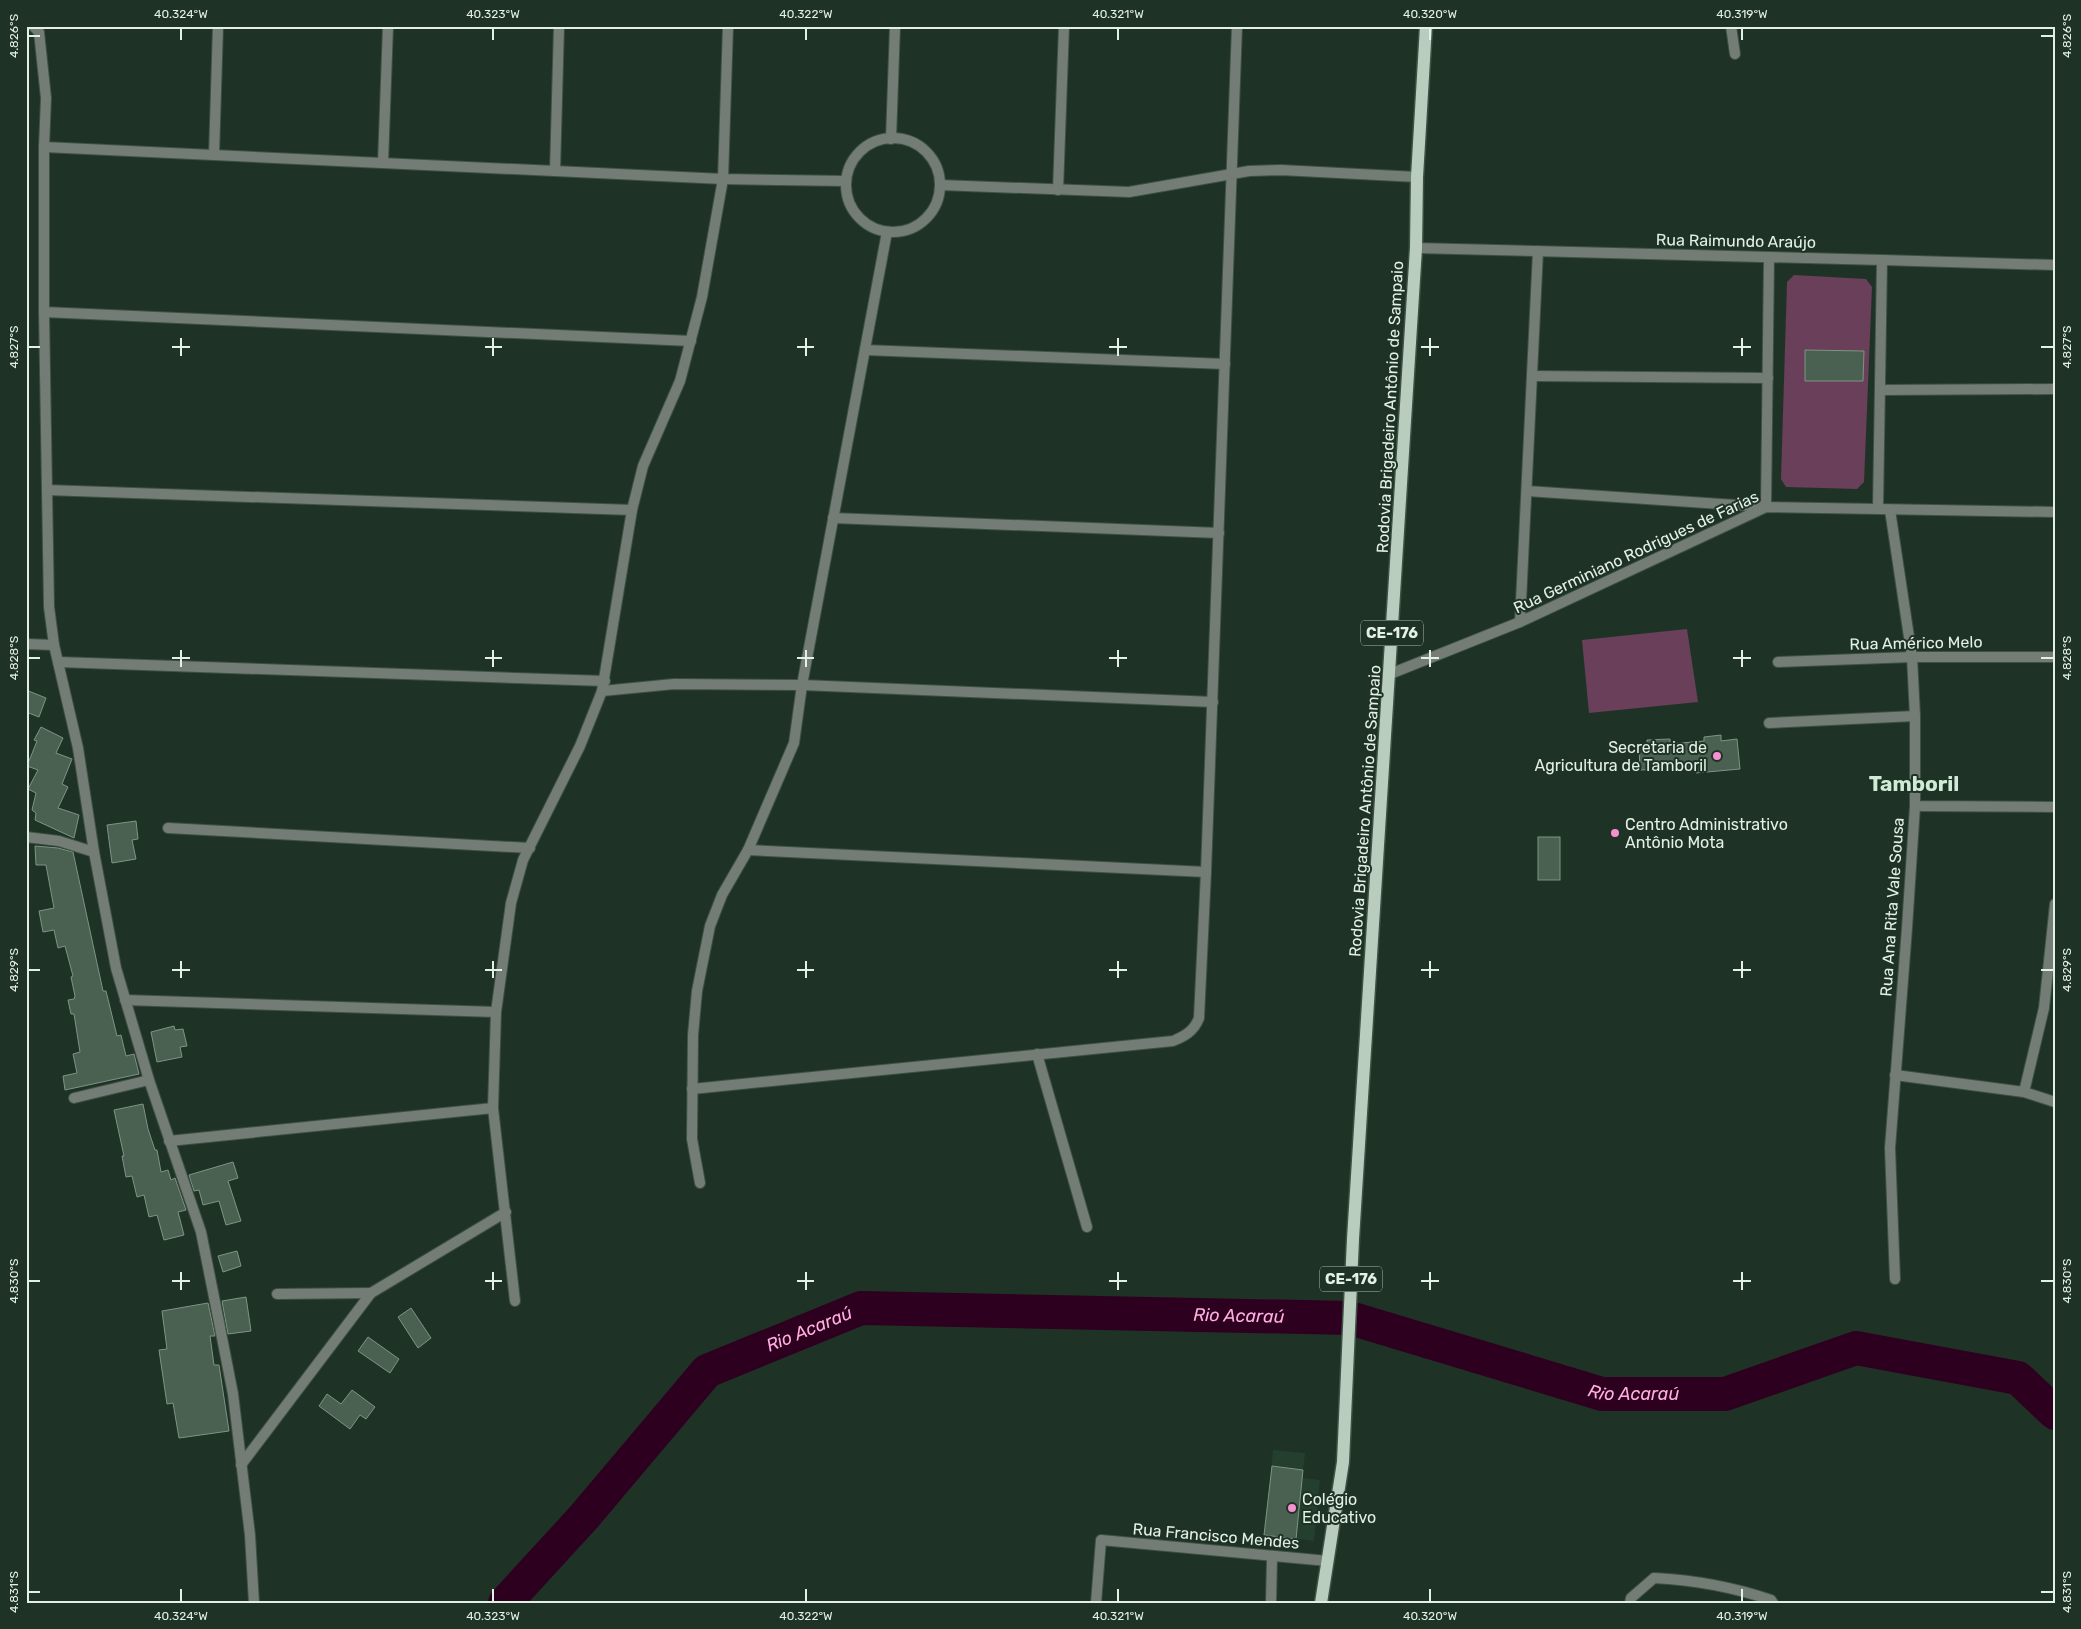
<svg xmlns="http://www.w3.org/2000/svg" width="2081" height="1629" font-family="Rubik,sans-serif">
  <style>
    .built { fill: #243f2d }
    .green { fill: #693f59 }
    .lines { fill: none; stroke-linecap: round; stroke-linejoin: round }
    .river { stroke: #2e0020; stroke-width: 34 }
    .building { fill: #4a6050; stroke: #7d9584 }
    .minor-casing { stroke: #3e5144; stroke-width: 12 }
    .tertiary-casing { stroke: #3e5144; stroke-width: 12 }
    .primary-casing { stroke: #3e5144; stroke-width: 15 }
    .minor { stroke: #737d75; stroke-width: 10 }
    .tertiary { stroke: #737d75; stroke-width: 10 }
    .primary { stroke: #b8cdbd; stroke-width: 12 }
    .ticks { fill: none; stroke: #e4f0e7; stroke-width: 2 }
    .poi-dot { fill: #f690d0; stroke: #1e3325; stroke-width: 2 }
    .labels { text-anchor: middle; dominant-baseline: central; stroke-width: 4; stroke-linejoin: round; paint-order: stroke }
    .shield { fill: #1e3325; stroke: #a9b7ad; stroke-width: 1 }
    .shield-label { font-size: 15px; font-weight: bold; fill: #e4f0e7 }
    .street-label { font-size: 16px; fill: #e4f0e7; stroke: #1e3325 }
    .poi-label { font-size: 16px; fill: #e4f0e7; stroke: #1e3325; text-anchor: start }
    .water-label { font-size: 18px; font-style: italic; fill: #ffaedf; stroke: #1e3325 }
    .district-label { font-size: 21px; font-weight: bold; fill: #d0ead7; stroke: #1e3325 }
    .neatline { fill: none; stroke: #e4f0e7; stroke-width: 2 }
    .ticks-label { font-size: 12px; text-anchor: middle; fill: #e4f0e7 }
  </style>
  <rect width="100%" height="100%" fill="#1e3325"/>
  <polygon class="built" points="1273,1450 1305,1453 1302,1478 1320,1480 1314,1541 1265,1535"/>
  <g class="green">
    <polygon points="1794,275 1866,279 1872,287 1864,482 1857,489 1786,487 1781,479 1787,282"/>
    <polygon points="1687,629 1698,702 1589,713 1582,640"/>
  </g>
  <g class="lines">
    <path class="river" id="s1" d="M505,1603L583,1518L707,1371L861,1308L1350,1318L1602,1394H1725L1856,1348L2018,1378L2055,1413"/>
  </g>
  <g class="building">
    <polygon points="1805,350 1864,351 1863,381 1805,381"/>
    <polygon points="26,690 46,698 39,717 26,712"/>
    <polygon points="41,727 63,738 56,753 72,759 62,784 68,787 58,808 79,815 74,838 35,820 36,813 32,810 36,793 28,789 38,770 27,766 37,741 34,740"/>
    <polygon points="1721,735 1721,741 1737,739 1740,769 1696,773 1696,768 1640,770 1639,747 1647,747 1647,740 1670,739 1670,744 1704,741 1704,737"/>
    <polygon points="136,821 138,839 132,840 136,859 112,863 107,825"/>
    <rect x="1538" y="837" width="22" height="43"/>
    <polygon points="35,846 58,848 73,852 103,991 106,991 117,1036 121,1035 126,1056 134,1054 139,1074 65,1090 63,1076 77,1073 73,1054 80,1052 74,1014 71,1014 68,1000 74,999 75,996 71,977 73,976 65,946 58,948 54,930 43,932 39,911 54,908 46,865 36,865"/>
    <polygon points="174,1026 175,1030 183,1029 187,1046 180,1047 182,1057 157,1062 151,1032"/>
    <polygon points="143,1104 148,1129 155,1150 157,1150 161,1172 168,1170 171,1180 175,1178 186,1210 178,1212 184,1235 164,1240 157,1215 149,1217 144,1195 137,1197 132,1176 126,1177 122,1156 124,1156 114,1110"/>
    <polygon points="233,1162 238,1178 228,1181 241,1221 226,1225 219,1201 203,1205 199,1190 194,1191 189,1175"/>
    <polygon points="237,1251 241,1266 223,1272 218,1256"/>
    <polygon points="246,1297 251,1331 228,1334 222,1301"/>
    <polygon points="208,1303 215,1336 210,1336 214,1365 219,1365 229,1431 179,1438 173,1403 167,1404 159,1350 167,1349 162,1311"/>
    <polygon points="411,1308 431,1338 418,1348 398,1317"/>
    <polygon points="368,1337 399,1359 390,1373 358,1351"/>
    <polygon points="352,1390 375,1407 366,1419 360,1415 350,1429 319,1406 327,1394 341,1404"/>
    <polygon points="1272,1466 1303,1470 1296,1539 1264,1535"/>
  </g>
  <g class="lines">
    <defs>
      <g id="minor">
        <polyline points="1731,26 1735,54"/>
        <circle cx="893" cy="185" r="47"/>
        <polyline points="891,139 895,26"/>
        <polyline points="44,147 723,179 846,181"/>
        <polyline points="214,155 218,26"/>
        <polyline points="383,163 388,26"/>
        <polyline points="555,171 559,26"/>
        <polyline points="940,185 1129,192 1249,171 1281,170 1417,177"/>
        <polyline points="1058,190 1064,26"/>
        <polyline points="1882,260 2055,265"/>
        <polyline points="44,312 691,341"/>
        <polyline points="865,350 1225,364"/>
        <polyline points="1532,376 1768,378"/>
        <polyline points="1880,390 2055,389"/>
        <polyline points="47,490 632,510"/>
        <polyline points="1527,491 1766,507 1769,257"/>
        <polyline points="833,518 1219,533"/>
        <polyline points="1520,622 1538,251"/>
        <polyline points="26,644 54,645"/>
        <polyline points="58,662 605,681"/>
        <polyline points="1778,662 1912,657 2055,657"/>
        <polyline points="602,691 674,684 802,685 1213,702"/>
        <polyline points="1769,723 1915,716"/>
        <polyline points="168,828 530,848"/>
        <polyline points="26,837 59,841 94,852"/>
        <polyline points="748,850 1206,872"/>
        <polyline points="125,1000 496,1012"/>
        <polyline points="1037,1054 1087,1227"/>
        <polyline points="1895,1075 2024,1092 2055,1102"/>
        <path d="M692,1089L1173,1041C1185,1036 1194,1031 1199,1018L1206,872L1237,26"/>
        <polyline points="2024,1092 2044,1008 2055,904"/>
        <polyline points="74,1098 149,1080"/>
        <polyline points="169,1141 493,1108"/>
        <polyline points="700,1183 692,1139 693,1035 697,991 710,926 722,895 748,850 794,743 802,685 887,232"/>
        <polyline points="1895,1279 1890,1148 1907,928 1915,806"/>
        <polyline points="277,1294 371,1293"/>
        <polyline points="515,1301 493,1108 496,1012 511,903 523,860 580,746 602,691 632,510 643,466 680,381 702,297 723,179 728,26"/>
        <polyline points="241,1465 371,1293 506,1212"/>
        <polyline points="1096,1603 1101,1540 1328,1561"/>
        <polyline points="1271,1603 1272,1557"/>
        <path d="M1630,1603L1631,1598L1654,1578C1694,1580 1733,1587 1771,1600L1773,1603"/>
      </g>
      <g id="tertiary">
        <polyline points="33,26 39,32 46,98 44,147 44,312 49,607 54,645 78,748 94,852 116,968 149,1080 201,1232 216,1307 233,1394 250,1535 254,1603"/>
        <polyline points="1416,248 1882,260 1878,508"/>
        <polyline points="1890,510 1912,657 1915,716 1915,806 2055,807"/>
        <polyline points="1390,674 1520,622 1766,507 2055,512"/>
      </g>
      <polyline id="primary" points="1321,1603 1343,1462 1353,1239 1416,248 1417,177 1426,26"/>
    </defs>
    <use href="#minor" class="minor-casing"/>
    <use href="#tertiary" class="tertiary-casing"/>
    <use href="#primary" class="primary-casing"/>
    <use href="#minor" class="minor"/>
    <use href="#tertiary" class="tertiary"/>
    <use href="#primary" class="primary"/>
  </g>
  <path class="ticks" d="M181,28V40M493,28V40M806,28V40M1118,28V40M1430,28V40M1742,28V40M28,36H40M2041,36H2054M181,338V356M493,338V356M806,338V356M1118,338V356M1430,338V356M1742,338V356M28,347H40M172,347H190M485,347H502M797,347H814M1109,347H1127M1421,347H1439M1733,347H1751M2041,347H2054M181,650V667M493,650V667M806,650V667M1118,650V667M1430,650V667M1742,650V667M28,658H40M172,658H190M485,658H502M797,658H814M1109,658H1127M1421,658H1439M1733,658H1751M2041,658H2054M181,961V978M493,961V978M806,961V978M1118,961V978M1430,961V978M1742,961V978M28,970H40M172,970H190M485,970H502M797,970H814M1109,970H1127M1421,970H1439M1733,970H1751M2041,970H2054M181,1272V1290M493,1272V1290M806,1272V1290M1118,1272V1290M1430,1272V1290M1742,1272V1290M28,1281H40M172,1281H190M485,1281H502M797,1281H814M1109,1281H1127M1421,1281H1439M1733,1281H1751M2041,1281H2054M181,1589V1602M493,1589V1602M806,1589V1602M1118,1589V1602M1430,1589V1602M1742,1589V1602M28,1592H40M2041,1592H2054"/>
  <g class="poi-dot">
    <circle cx="1717" cy="756" r="5"/>
    <circle cx="1615" cy="833" r="5"/>
    <circle cx="1292" cy="1508" r="5"/>
  </g>
  <g class="labels">
    <g class="shield">
      <rect x="1361" y="620.5" width="62" height="25" rx="4"/>
      <rect x="1320" y="1266.5" width="62" height="25" rx="4"/>
    </g>
    <g class="shield-label">
      <text x="1392" y="633">CE-176</text>
      <text x="1351" y="1279">CE-176</text>
    </g>
    <g class="street-label">
      <text transform="translate(1736 241) rotate(1)">Rua Raimundo Araújo</text>
      <text transform="translate(1390 407) rotate(-87)">Rodovia Brigadeiro Antônio de Sampaio</text>
      <text transform="translate(1636 552) rotate(-25)">Rua Germiniano Rodrigues de Farias</text>
      <text transform="translate(1916 643) rotate(-1)">Rua Américo Melo</text>
      <text transform="translate(1365 811) rotate(-86)">Rodovia Brigadeiro Antônio de Sampaio</text>
      <text transform="translate(1892 907) rotate(-86)">Rua Ana Rita Vale Sousa</text>
      <text transform="translate(1216 1536) rotate(5)">Rua Francisco Mendes</text>
    </g>
    <g class="poi-label">
      <text x="1707" y="747" text-anchor="end">Secretaria de<tspan x="1707" dy="18">Agricultura de Tamboril</tspan></text>
      <text x="1625" y="824">Centro Administrativo<tspan x="1625" dy="18">Antônio Mota</tspan></text>
      <text x="1302" y="1499">Colégio<tspan x="1302" dy="18">Educativo</tspan></text>
    </g>
    <g class="water-label">
      <text stroke="none"><textPath href="#s1" startOffset="852">Rio Acaraú</textPath></text>
      <text stroke="none"><textPath href="#s1" startOffset="418">Rio Acaraú</textPath></text>
      <text stroke="none"><textPath href="#s1" startOffset="1258">Rio Acaraú</textPath></text>
    </g>
    <g class="district-label">
      <text x="1914" y="783">Tamboril</text>
    </g>
  </g>
  <rect width="2081" height="1629" fill="none" stroke="#1e3325" stroke-width="55"/>
  <rect x="28" y="28" width="2026" height="1574" class="neatline"/>
  <g class="ticks-label">
    <text x="181" y="18">40.324°W</text>
    <text x="493" y="18">40.323°W</text>
    <text x="806" y="18">40.322°W</text>
    <text x="1118" y="18">40.321°W</text>
    <text x="1430" y="18">40.320°W</text>
    <text x="1742" y="18">40.319°W</text>
    <text transform="translate(14 36) rotate(-90)" y="4">4.826°S</text>
    <text transform="translate(2067 36) rotate(-90)" y="4">4.826°S</text>
    <text transform="translate(14 347) rotate(-90)" y="4">4.827°S</text>
    <text transform="translate(2067 347) rotate(-90)" y="4">4.827°S</text>
    <text transform="translate(14 658) rotate(-90)" y="4">4.828°S</text>
    <text transform="translate(2067 658) rotate(-90)" y="4">4.828°S</text>
    <text transform="translate(14 970) rotate(-90)" y="4">4.829°S</text>
    <text transform="translate(2067 970) rotate(-90)" y="4">4.829°S</text>
    <text transform="translate(14 1281) rotate(-90)" y="4">4.830°S</text>
    <text transform="translate(2067 1281) rotate(-90)" y="4">4.830°S</text>
    <text transform="translate(14 1592) rotate(-90)" y="4">4.831°S</text>
    <text transform="translate(2067 1592) rotate(-90)" y="4">4.831°S</text>
    <text x="181" y="1620">40.324°W</text>
    <text x="493" y="1620">40.323°W</text>
    <text x="806" y="1620">40.322°W</text>
    <text x="1118" y="1620">40.321°W</text>
    <text x="1430" y="1620">40.320°W</text>
    <text x="1742" y="1620">40.319°W</text>
  </g>
</svg>
